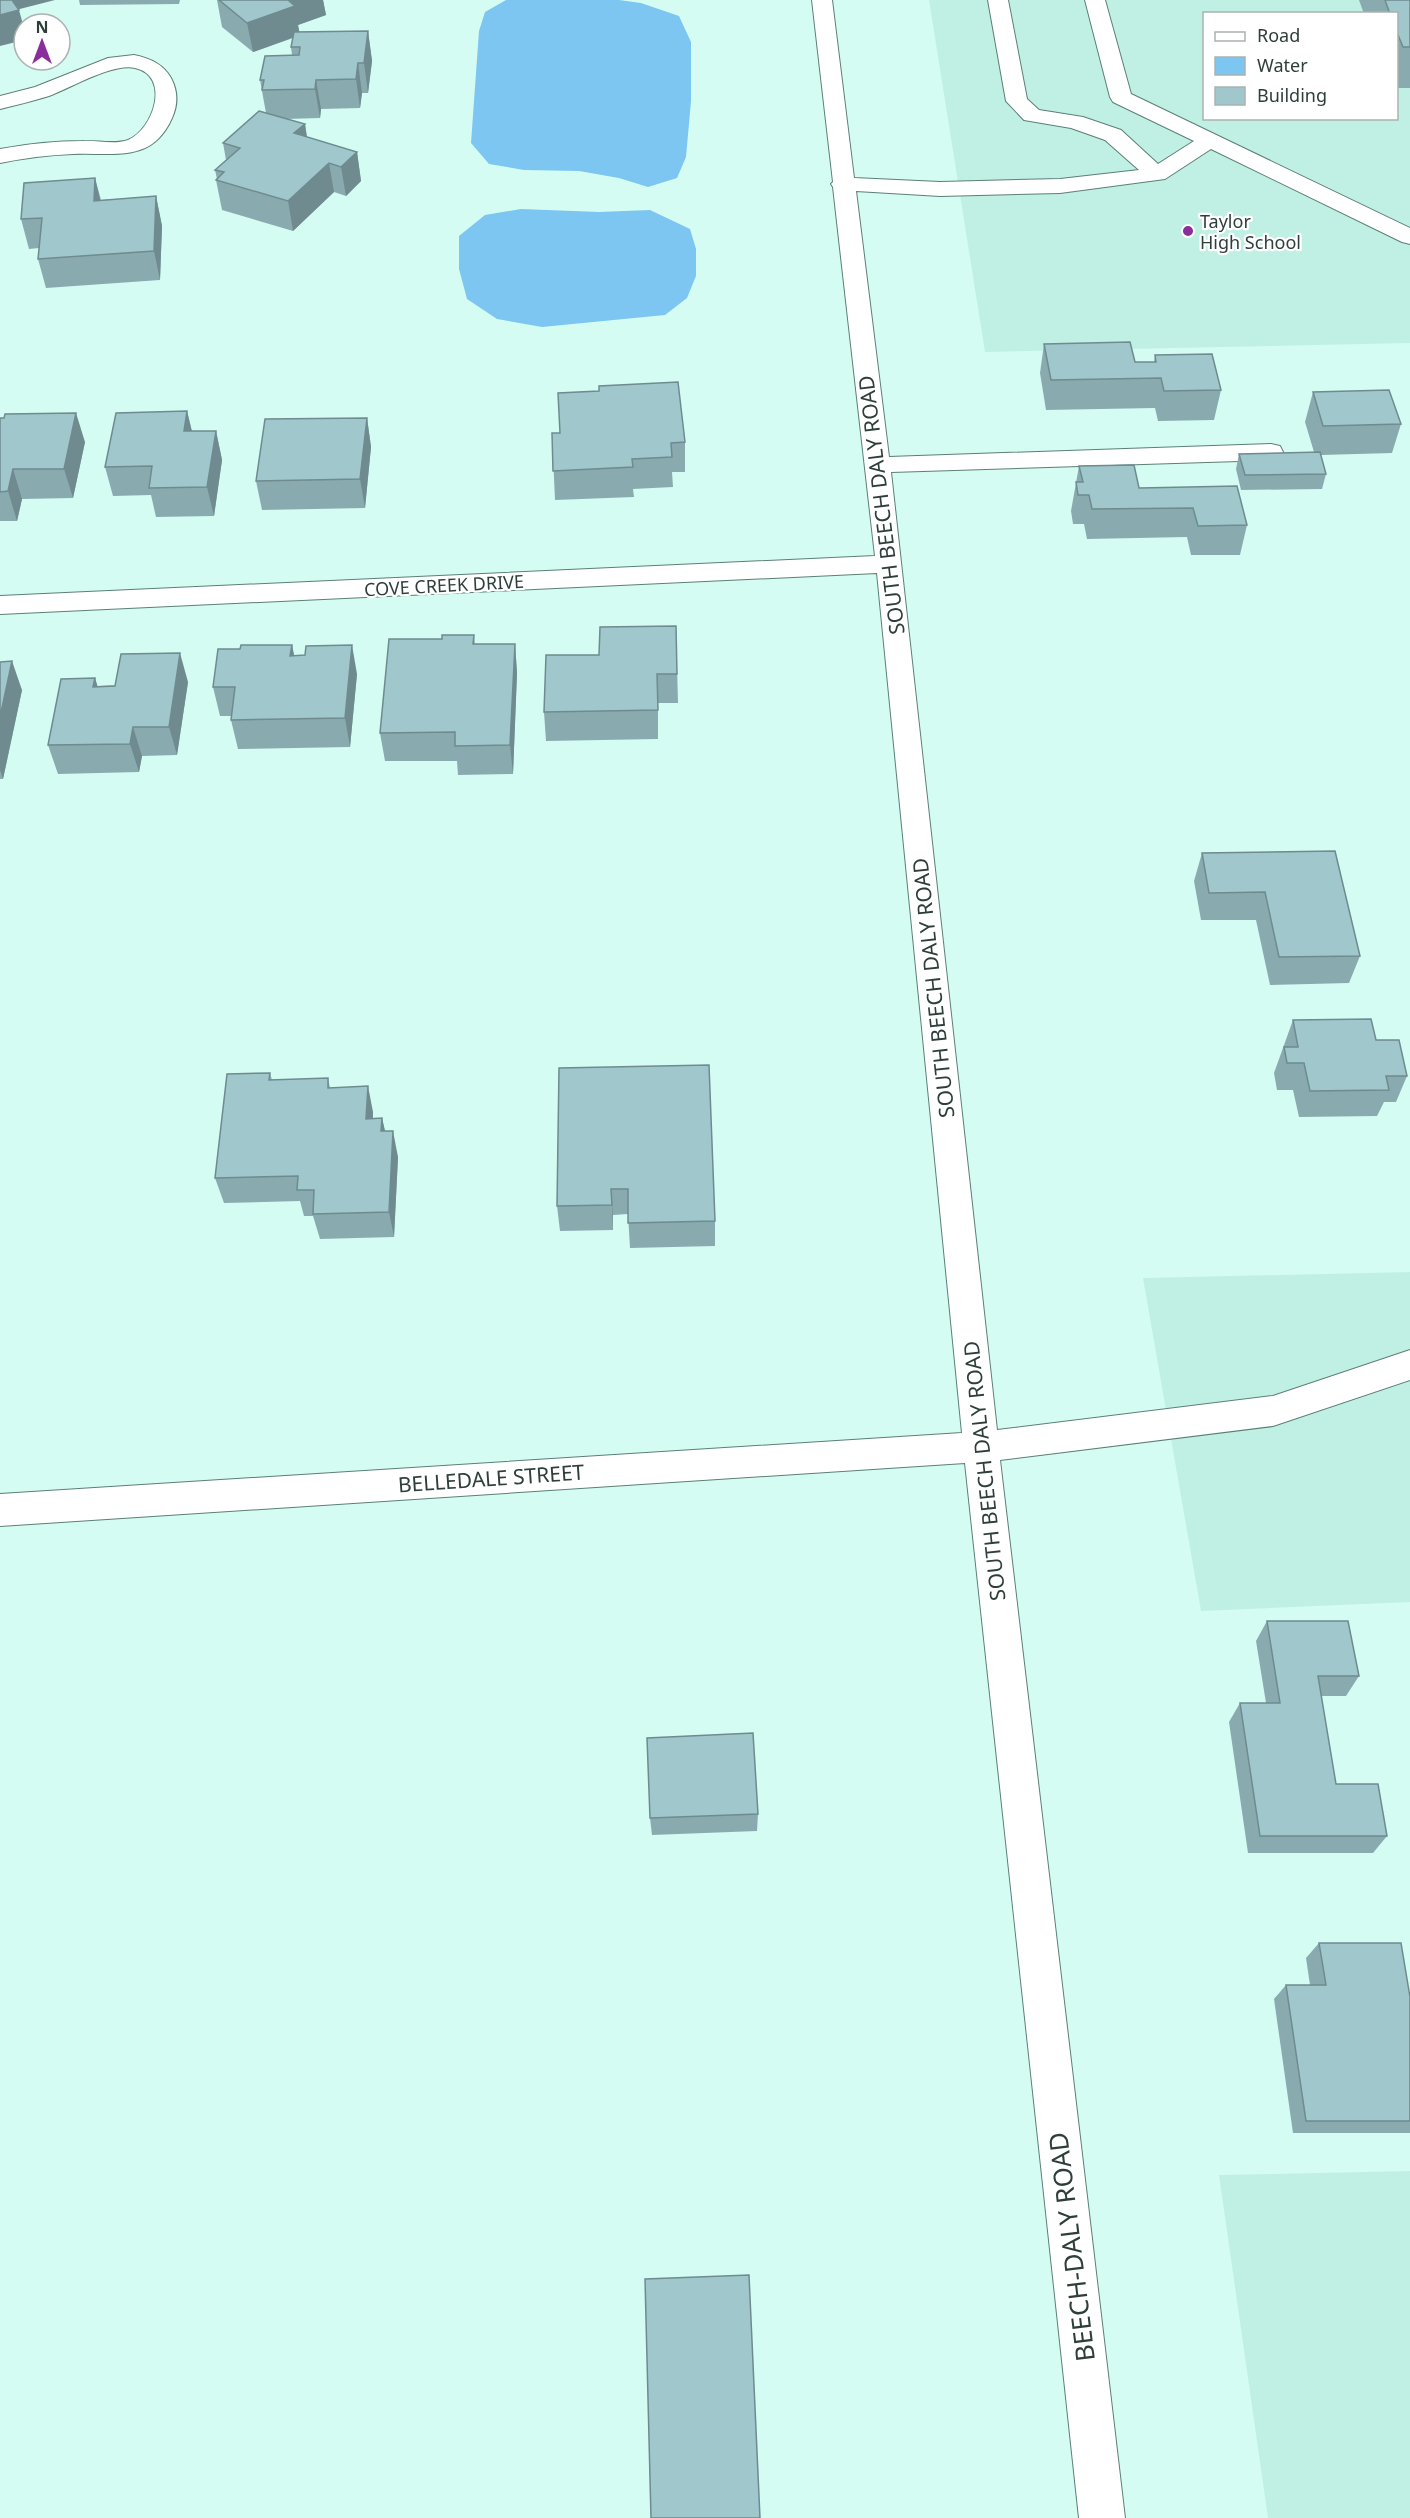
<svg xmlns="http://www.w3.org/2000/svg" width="1410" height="2518" font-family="'Noto Sans',sans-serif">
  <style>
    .built { fill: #c0f0e4; fill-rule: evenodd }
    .water { fill: #7cc6f1 }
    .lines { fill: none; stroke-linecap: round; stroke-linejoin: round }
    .minor-casing { stroke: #5b7f76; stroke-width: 2 }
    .minor { fill: #fff; fill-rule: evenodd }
    .wall { fill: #89abaf }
    .shaded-wall { fill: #6f8b8f }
    .building { fill: #9fc7cc; stroke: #6f8b8f; stroke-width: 1.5 }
    .poi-dot { fill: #892e9a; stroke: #fff; stroke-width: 2 }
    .labels { text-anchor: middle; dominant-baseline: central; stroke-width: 4.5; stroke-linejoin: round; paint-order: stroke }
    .far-poi-label { font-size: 18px; fill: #2e3e3a; stroke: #fff; text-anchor: start }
    .far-street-label { font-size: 18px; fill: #2e3e3a; stroke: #fff }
    .street-label { font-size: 21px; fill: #2e3e3a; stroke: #fff }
    .near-street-label { font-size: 26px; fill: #2e3e3a; stroke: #fff }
  </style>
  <rect width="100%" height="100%" fill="#d5fcf2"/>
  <g class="built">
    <path d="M929,0H1410V343L985,352ZM1204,14H1396V118H1204Z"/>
    <polygon points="1410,1272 1410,1602 1201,1611 1143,1278"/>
    <polygon points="1410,2171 1410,2518 1268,2518 1219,2175"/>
  </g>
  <g class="water">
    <polygon points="506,0 619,0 641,3 679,16 691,42 691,101 686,157 677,178 648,187 619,178 579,171 524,170 489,164 471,143 479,31 485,12"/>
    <polygon points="521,209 599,212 650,210 690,229 696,249 696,276 687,298 665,315 542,327 497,319 467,299 459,269 459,236 485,215"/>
  </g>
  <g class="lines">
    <defs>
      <g id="minor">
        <polygon points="812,0 832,0 854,178 940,182 1060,179 1139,170 1105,140 1071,128 1024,120 1006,101 988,0 1008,0 1027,99 1039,110 1083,117 1121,130 1158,164 1194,141 1113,102 1110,97 1085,0 1105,0 1131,94 1410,228 1410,244 1402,242 1211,149 1165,179 1060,193 940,196 856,191 889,457 1271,444 1280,446 1283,452 1280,458 1271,460 891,472 997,1430 1273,1396 1410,1350 1410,1380 1273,1426 1000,1460 1125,2518 1079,2518 965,1463 0,1526 0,1494 962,1433 877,573 0,614 0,596 875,556 833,187 831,184 833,182"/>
        <path d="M134,55C150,58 163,64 171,78C178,91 178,105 172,118C152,164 113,152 73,154C48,155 24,158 0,163V149C27,144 55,141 82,141C97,140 114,145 128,140C154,129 171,76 135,68C112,63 71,88 49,96C33,101 16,105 0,109V96L35,87L108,58Z"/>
      </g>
    </defs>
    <use href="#minor" class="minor-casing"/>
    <use href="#minor" class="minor"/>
  </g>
  <g class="wall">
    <polygon points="79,0 180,0 179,4 80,5"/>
    <polygon points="217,0 323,0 326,15 298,25 299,32 368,31 372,61 368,93 362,93 360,108 321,109 320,118 286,119 305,124 307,137 357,152 361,181 346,196 334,192 293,231 222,210 216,180 217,179 215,170 226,160 223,143 266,113 260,80 292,55 291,47 293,38 253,52 222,27"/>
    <polygon points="1359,0 1410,0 1410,88 1396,88 1396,14 1364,14"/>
    <polygon points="95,178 101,200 156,196 162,226 160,280 46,288 38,259 39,248 29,249 21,219"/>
    <polygon points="1044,344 1135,362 1154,362 1155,355 1221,390 1214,420 1158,421 1155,408 1046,410 1040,373"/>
    <polygon points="1313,392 1401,424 1392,453 1321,455 1326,474 1322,489 1241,490 1236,469 1239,454 1314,452 1305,422"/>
    <polygon points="187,411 192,431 216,431 222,460 214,516 156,517 151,495 113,496 105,467"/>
    <polygon points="0,418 85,442 73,498 22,499 17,521 0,521"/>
    <polygon points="367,418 371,447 365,508 262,510 256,481"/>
    <polygon points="552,433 685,442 685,472 672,472 673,487 633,489 634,497 555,500"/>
    <polygon points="1079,466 1139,488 1247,525 1240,555 1191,555 1187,537 1087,539 1084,524 1073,524 1071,511"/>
    <polygon points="676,626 678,703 658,703 658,739 546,741 544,712 599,655"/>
    <polygon points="474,635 475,644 515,644 517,673 513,774 458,775 457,761 385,761 380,733 442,639"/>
    <polygon points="292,645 294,656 357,674 350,747 238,749 231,720 231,716 220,716 213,687 240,649"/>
    <polygon points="0,662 22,690 3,779 0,779"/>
    <polygon points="95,678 97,686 188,682 177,755 142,756 139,772 58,774 48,745"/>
    <polygon points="1335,851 1360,956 1349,983 1270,985 1256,920 1201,920 1194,881 1202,853"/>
    <polygon points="1293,1020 1376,1040 1407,1076 1396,1102 1384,1102 1377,1116 1299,1117 1293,1090 1277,1090 1274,1073"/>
    <polygon points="559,1068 715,1221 715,1246 630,1248 628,1214 613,1215 613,1230 560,1231 557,1206"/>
    <polygon points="270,1073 272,1080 328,1078 330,1088 373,1112 373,1119 382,1118 385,1131 398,1157 394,1237 320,1239 313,1216 304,1216 300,1201 224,1203 215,1178"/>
    <polygon points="1267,1621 1359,1676 1346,1696 1321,1696 1336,1784 1387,1836 1373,1853 1248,1853 1229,1722 1240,1703 1266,1703 1256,1641"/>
    <polygon points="758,1814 757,1831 652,1835 650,1818"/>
    <polygon points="1319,1943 1410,1997 1410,2133 1293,2133 1274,1999 1286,1985 1310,1985 1306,1958"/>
  </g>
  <g class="shaded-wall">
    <polygon points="5,0 55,0 8,12"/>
    <polygon points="286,0 323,0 326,15 298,25 300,35 253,52 247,23"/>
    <polygon points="19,10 24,28 24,40 0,46 0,15"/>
    <polygon points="368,31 372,61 368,93 364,63"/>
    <polygon points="358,63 362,93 360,108 356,79"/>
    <polygon points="316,80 321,109 320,118 315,89"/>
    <polygon points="305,124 309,153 294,133"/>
    <polygon points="357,152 361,181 346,196 341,167"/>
    <polygon points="329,163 334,192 293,231 288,201"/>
    <polygon points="95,178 102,208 94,201"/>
    <polygon points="156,196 162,226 160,280 154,251"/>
    <polygon points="187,411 194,441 184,431"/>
    <polygon points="76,413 85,442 73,498 64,469"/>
    <polygon points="367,418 371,447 365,508 360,479"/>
    <polygon points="216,431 222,460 214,516 207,487"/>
    <polygon points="13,469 22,499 17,521 8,491"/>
    <polygon points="515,644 517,673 513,774 510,745"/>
    <polygon points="292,645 298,674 290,656"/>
    <polygon points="352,645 357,674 350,747 345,718"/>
    <polygon points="180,653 188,682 177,755 169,727"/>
    <polygon points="12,661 22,690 3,779 0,770 0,717"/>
    <polygon points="95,678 104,707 93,687"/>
    <polygon points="133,727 142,756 139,772 130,744"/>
    <polygon points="368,1086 373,1112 371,1145 366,1119"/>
    <polygon points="382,1118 388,1144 381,1131"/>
    <polygon points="393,1131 398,1157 394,1237 389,1212"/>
    <polygon points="611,1189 613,1215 613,1230 612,1205"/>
  </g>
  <g class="building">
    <polygon points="0,0 12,0 19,10 0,15"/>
    <polygon points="219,0 288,0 295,6 247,23"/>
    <polygon points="1385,0 1410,0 1410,47 1403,47 1396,30 1396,14 1390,14"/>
    <polygon points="368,31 364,63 358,63 356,79 316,80 315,89 262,90 264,80 260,80 265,56 299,55 300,47 291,47 294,32"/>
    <polygon points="259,111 305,124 294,133 357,152 341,167 329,163 288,201 216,180 224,172 215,170 240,148 223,143"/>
    <polygon points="95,178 94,201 156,196 154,251 38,259 42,218 21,219 24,183"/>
    <polygon points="1130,342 1135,362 1156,362 1155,355 1212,354 1221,390 1164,391 1161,378 1051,380 1044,344"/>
    <polygon points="678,382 685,442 671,443 672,457 632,459 633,467 553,471 552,433 560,433 558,393 599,391 599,386"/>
    <polygon points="1389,390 1401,424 1323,426 1313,392"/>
    <polygon points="187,411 184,431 216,431 207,487 149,488 152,466 105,467 116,413"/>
    <polygon points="76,413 64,469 13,469 8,491 0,492 0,418 4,418 5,414"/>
    <polygon points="367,418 360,479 256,481 265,419"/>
    <polygon points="1320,452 1326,474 1245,475 1239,454"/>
    <polygon points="1134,465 1139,488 1237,486 1247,525 1198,526 1193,508 1092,509 1089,495 1078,495 1076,482 1083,482 1079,466"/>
    <polygon points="676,626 677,674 657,674 658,710 544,712 546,655 599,655 600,627"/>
    <polygon points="442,635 474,635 473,644 515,644 510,745 455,746 455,732 380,733 389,639 442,639"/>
    <polygon points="241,645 292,645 290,656 305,655 306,646 352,645 345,718 231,720 235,687 213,687 218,649 240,649"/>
    <polygon points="180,653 169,727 133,727 130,744 48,745 61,679 95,678 93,687 115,686 121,654"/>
    <polygon points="12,661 0,717 0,662"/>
    <polygon points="1335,851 1360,956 1279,957 1265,892 1209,893 1202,853"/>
    <polygon points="1371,1019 1376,1040 1399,1040 1407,1076 1386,1076 1389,1090 1310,1091 1304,1063 1287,1063 1284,1047 1298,1047 1293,1020"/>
    <polygon points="709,1065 715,1221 628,1223 628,1189 611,1189 612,1205 557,1206 559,1068"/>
    <polygon points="270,1073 269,1080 328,1078 328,1088 368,1086 366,1119 382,1118 381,1131 393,1131 389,1212 313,1214 314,1190 297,1190 298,1176 215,1178 227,1074"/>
    <polygon points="1267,1621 1348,1621 1359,1676 1318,1676 1336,1784 1378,1784 1387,1836 1260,1836 1240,1703 1280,1703"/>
    <polygon points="753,1733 758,1814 650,1818 647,1738"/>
    <polygon points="1319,1943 1401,1943 1410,1997 1410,2121 1306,2121 1286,1985 1326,1985"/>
    <polygon points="749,2275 760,2518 651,2518 645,2279"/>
  </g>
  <circle class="poi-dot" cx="1188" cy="231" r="6"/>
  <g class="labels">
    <g class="far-poi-label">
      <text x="1200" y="221">Taylor<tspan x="1200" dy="21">High School</tspan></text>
    </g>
    <g class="far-street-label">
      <text transform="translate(444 585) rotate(-3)">COVE CREEK DRIVE</text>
    </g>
    <g class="street-label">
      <text transform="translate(881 505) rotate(-97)">SOUTH BEECH DALY ROAD</text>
      <text transform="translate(933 988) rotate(-96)">SOUTH BEECH DALY ROAD</text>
      <text transform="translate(984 1471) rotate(-96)">SOUTH BEECH DALY ROAD</text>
      <text transform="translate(491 1478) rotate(-4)">BELLEDALE STREET</text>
    </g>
    <g class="near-street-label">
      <text transform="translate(1071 2247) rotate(-97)">BEECH-DALY ROAD</text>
    </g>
  </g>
  <rect x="1203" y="12" width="195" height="108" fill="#ffffff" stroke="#abb2b0" stroke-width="1.5"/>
  <rect x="1215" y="32" width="30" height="9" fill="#ffffff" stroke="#abb2b0" stroke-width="1.5"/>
  <text x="1257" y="42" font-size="18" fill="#2e3e3a">Road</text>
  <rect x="1215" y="57" width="30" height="18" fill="#7cc6f1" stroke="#abb2b0" stroke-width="1.5"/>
  <text x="1257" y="72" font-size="18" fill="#2e3e3a">Water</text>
  <rect x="1215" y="87" width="30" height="18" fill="#9fc7cc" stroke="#abb2b0" stroke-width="1.5"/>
  <text x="1257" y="102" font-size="18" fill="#2e3e3a">Building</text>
  <g transform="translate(42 42)"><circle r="28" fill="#ffffff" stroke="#abb2b0" stroke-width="1.5"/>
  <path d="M0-4.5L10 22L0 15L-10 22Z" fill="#892e9a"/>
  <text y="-9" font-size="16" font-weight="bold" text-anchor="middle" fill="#2e3e3a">N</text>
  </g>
</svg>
